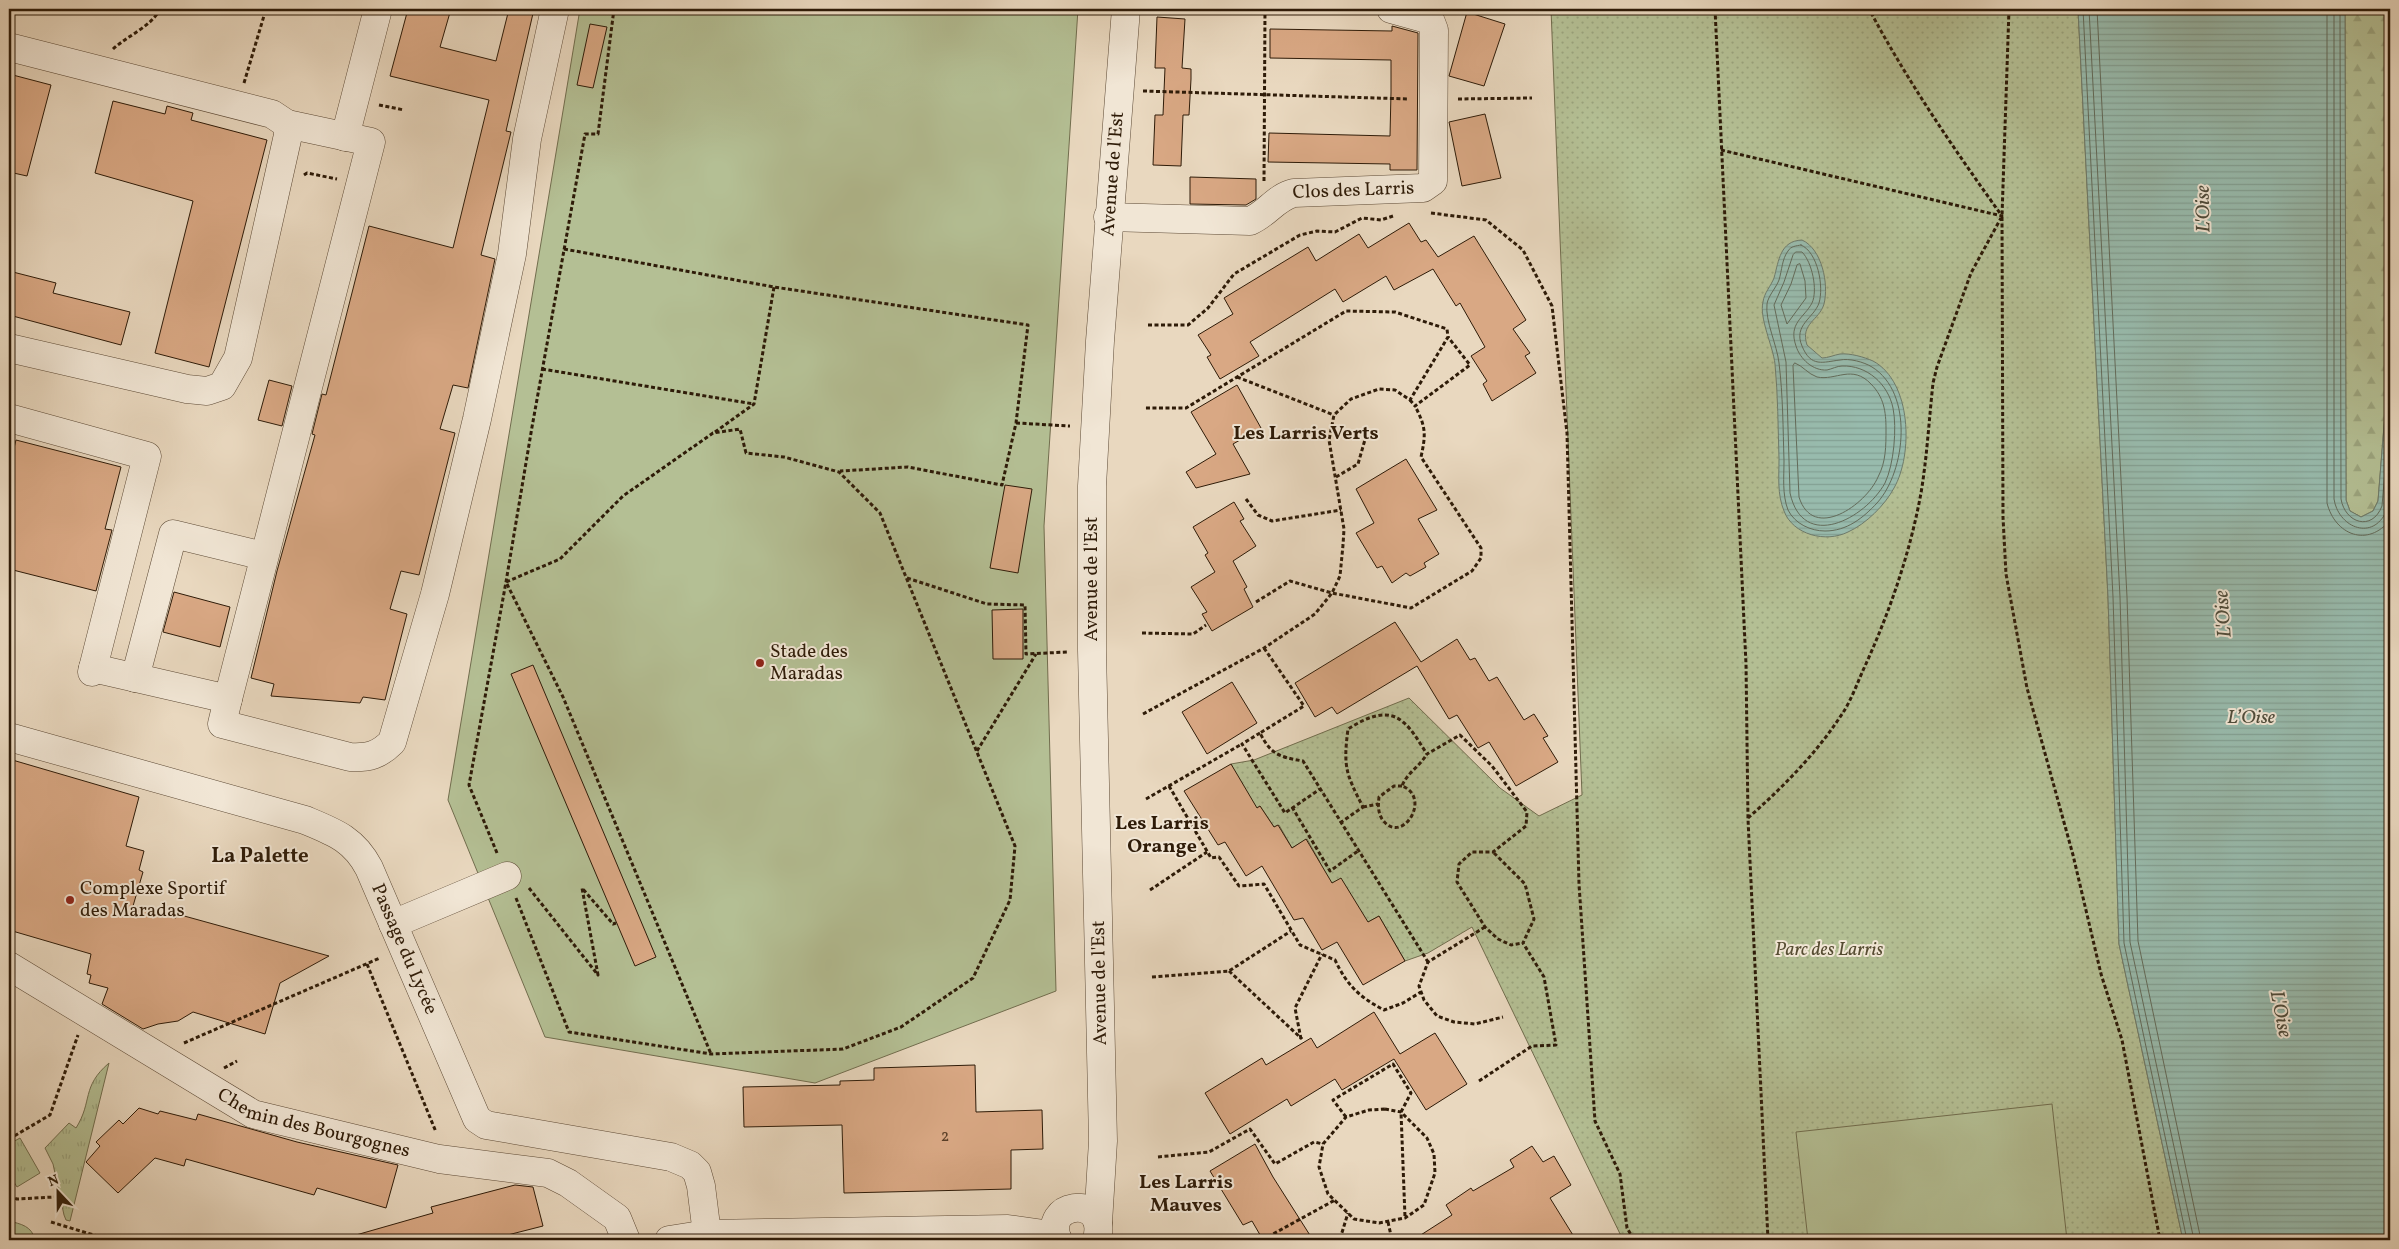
<svg xmlns="http://www.w3.org/2000/svg" width="2399" height="1249" font-family="Vollkorn,serif">
  <style>
    .grass { fill: url(#grass-tufts); stroke: #716d4e }
    .forest { fill: url(#forest-firs); stroke: #716d4e }
    .park { fill: url(#park-dots); stroke: #716d4e }
    .pitch { fill: #b4bf94; stroke: #716d4e }
    .water { fill: url(#water-rules); stroke: #6e7b6b }
    .lines { fill: none; stroke-linecap: round; stroke-linejoin: round }
    .shore { stroke: #636b5a; stroke-width: 1 }
    .building { fill: #d9a884; stroke: #2e1b08 }
    .minor-casing { stroke: #5d4a36; stroke-width: 29 }
    .path { stroke: #2e1b08; stroke-width: 3; stroke-dasharray: 4 2.5; stroke-linecap: butt }
    .minor { stroke: #f1e6d5; stroke-width: 28 }
    .poi-dot { fill: #8f2418; stroke: #f1e6d5; stroke-width: 2 }
    .labels { text-anchor: middle; dominant-baseline: central; stroke-width: 4; stroke-linejoin: round; paint-order: stroke }
    .number-label { font-size: 16px; fill: #593e27 }
    .street-label { font-size: 19px; fill: #2e1b08; stroke: #f1e6d5 }
    .poi-label { font-size: 19px; fill: #2e1b08; stroke: #f1e6d5; text-anchor: start }
    .park-label { font-size: 19px; font-style: italic; fill: #564c32; stroke: #f1e6d5 }
    .water-label { font-size: 20px; font-style: italic; fill: #4e4b3a; stroke: #f1e6d5 }
    .neighbourhood-label { font-size: 20px; font-weight: bold; fill: #2e1b08; stroke: #f1e6d5 }
    .quarter-label { font-size: 21px; font-weight: bold; fill: #2e1b08; stroke: #f1e6d5 }
  </style>
  <defs>
    <pattern id="grass-tufts" width="24" height="20" patternUnits="userSpaceOnUse" patternTransform="scale(1.25)"><rect width="24" height="20" fill="#b4bf94"/><path d="M3 7l-1-3M5 7V3M7 7l1-3M15 17l-1-3M17 17v-4M19 17l1-3" fill="none" stroke="#9ba47e"/></pattern>
    <pattern id="forest-firs" width="22" height="20" patternUnits="userSpaceOnUse" patternTransform="scale(1.25)"><rect width="22" height="20" fill="#b4bf94"/><path d="M5 1l3.5 6h-7zM16 11l3.5 6h-7z" fill="#9ba47e"/></pattern>
    <pattern id="park-dots" width="8" height="8" patternUnits="userSpaceOnUse" patternTransform="scale(1.25)"><rect width="8" height="8" fill="#b4bf94"/><path d="M2 2h.1M6 6h.1" fill="none" stroke="#9ba47e" stroke-width="1.8" stroke-linecap="round"/></pattern>
    <pattern id="water-rules" width="6" height="5" patternUnits="userSpaceOnUse" patternTransform="scale(1.25)"><rect width="6" height="5" fill="#98bbad"/><path d="M0 2.5h6" fill="none" stroke="#83a093"/></pattern>
  </defs>
  <rect width="100%" height="100%" fill="#e9d8bf"/>
  <filter id="stains"><feTurbulence type="fractalNoise" baseFrequency=".004" numOctaves="4"/><feColorMatrix values="0 0 0 0 .2 0 0 0 0 .09 0 0 0 0 .02 0 0 0 .5 -.17"/></filter>
  <radialGradient id="worn" r=".72"><stop offset=".6" stop-color="#630" stop-opacity="0"/><stop offset="1" stop-color="#630" stop-opacity=".3"/></radialGradient>
  <g class="grass">
    <path d="M109,1063L70,1221L66,1220L64,1215L53,1164L45,1148L69,1123L76,1128C93,1101 81,1087 109,1063Z"/>
    <polygon points="20,1138 40,1173 17,1187 9,1174 9,1144"/>
    <path d="M9,1221C21,1224 32,1226 35,1240H9L12,1230L9,1229Z"/>
  </g>
  <polygon class="forest" points="2345,9 2390,9 2390,351 2378,501 2373,511 2361,517 2350,511 2346,500"/>
  <polygon class="park" points="1551,9 2078,9 2108,597 2119,944 2183,1240 1623,1240 1472,927 1428,953 1405,961 1379,916 1363,925 1329,886 1317,865 1320,862 1307,839 1292,848 1279,825 1274,827 1260,806 1252,811 1231,764 1254,760 1409,698 1500,788 1539,816 1582,795"/>
  <g class="pitch">
    <polygon points="580,9 1078,9 1044,526 1056,991 815,1083 545,1037 448,800"/>
    <polygon points="2052,1104 2067,1240 1808,1240 1796,1132"/>
  </g>
  <g class="water">
    <polygon points="2078,9 2345,9 2346,500 2350,511 2361,517 2373,511 2378,501 2390,351 2390,1240 2183,1240 2119,944 2108,597"/>
    <path d="M1802,240C1822,249 1829,284 1824,304C1819,321 1800,323 1807,345L1822,358C1828,358 1834,355 1840,354C1850,353 1864,357 1873,361C1912,382 1913,455 1894,488C1885,505 1866,524 1848,532C1826,543 1793,535 1784,511C1777,494 1779,476 1779,459C1778,427 1778,396 1775,364C1773,346 1759,318 1763,302C1764,293 1771,286 1774,278C1779,260 1780,241 1802,240Z"/>
  </g>
  <g class="lines">
    <g class="shore">
      <polyline points="2083,9 2113,597 2124,943 2187,1240"/>
      <polyline points="2089,9 2120,597 2130,942 2194,1240"/>
      <polyline points="2097,9 2127,597 2138,941 2201,1240"/>
      <path d="M2327,9V503C2335,535 2368,548 2390,520"/>
      <path d="M2334,9V499C2338,526 2370,541 2385,514C2390,506 2389,495 2390,486"/>
      <path d="M2340,9L2341,499C2345,523 2372,532 2382,506L2390,411"/>
      <path d="M1801,245C1818,252 1824,287 1819,303C1814,318 1793,325 1802,346C1811,368 1823,362 1840,360C1849,358 1864,362 1872,367C1914,393 1906,471 1877,503C1863,518 1847,531 1825,531C1811,531 1795,524 1788,510C1782,494 1784,477 1784,461C1783,429 1783,395 1779,363C1777,345 1765,321 1767,304C1768,296 1776,288 1779,280C1782,270 1782,259 1788,251C1791,246 1796,246 1801,245Z"/>
      <path d="M1796,252H1802C1812,262 1818,290 1812,303C1804,318 1788,323 1796,346C1800,359 1813,371 1827,370C1832,369 1837,366 1842,366C1867,365 1888,384 1893,408C1897,428 1894,464 1885,483C1865,519 1803,552 1790,493L1786,362L1774,305L1784,282L1793,255Z"/>
      <polygon points="1800,264 1805,281 1806,298 1787,324 1781,305 1791,284 1797,265"/>
      <path d="M1795,363C1803,366 1808,374 1817,377C1836,381 1852,364 1871,384C1884,397 1886,412 1886,429C1886,446 1886,462 1878,477C1866,505 1813,542 1799,497L1793,366Z"/>
    </g>
  </g>
  <g class="building">
    <polygon points="408,9 451,9 440,47 496,61 509,9 534,9 506,131 511,132 481,255 495,259 468,388 453,385 440,429 455,433 419,575 401,571 390,609 407,614 385,700 363,697 360,703 271,696 274,684 251,678 277,571 315,435 312,434 322,394 326,395 369,226 453,248 489,100 390,76"/>
    <polygon points="1467,12 1505,24 1484,86 1449,76"/>
    <polygon points="1157,17 1185,19 1182,68 1191,69 1191,79 1189,115 1183,115 1181,166 1153,165 1155,115 1163,115 1165,68 1155,68"/>
    <polygon points="590,24 607,27 593,88 577,85"/>
    <polygon points="1392,26 1418,33 1417,170 1390,170 1390,164 1268,162 1269,133 1390,136 1391,92 1391,60 1270,58 1270,29 1392,31"/>
    <polygon points="9,74 51,85 27,176 9,172"/>
    <polygon points="113,101 165,114 167,106 193,113 191,120 267,140 209,367 155,353 193,201 95,173"/>
    <polygon points="1485,114 1501,178 1462,186 1449,122"/>
    <polygon points="1190,177 1256,179 1256,199 1246,205 1190,204"/>
    <polygon points="1409,223 1421,242 1426,240 1438,257 1474,236 1526,320 1513,329 1530,353 1525,356 1536,373 1492,401 1483,384 1487,381 1471,356 1485,347 1460,303 1456,306 1433,269 1394,290 1386,276 1343,302 1335,289 1250,342 1259,356 1220,379 1207,357 1211,355 1198,335 1233,314 1224,298 1308,247 1316,261 1359,234 1368,248"/>
    <polygon points="9,271 56,283 53,293 130,312 121,345 9,315"/>
    <polygon points="269,380 292,386 282,426 258,420"/>
    <polygon points="1237,385 1261,428 1233,444 1250,474 1196,488 1186,472 1216,454 1191,412"/>
    <polygon points="16,440 121,467 105,529 112,530 96,591 9,569 9,468"/>
    <polygon points="1406,459 1437,510 1418,519 1439,554 1424,563 1426,567 1410,576 1406,573 1392,583 1382,566 1377,568 1356,533 1374,523 1356,489"/>
    <polygon points="1005,485 1032,489 1018,573 990,568"/>
    <polygon points="1234,502 1244,519 1240,521 1256,546 1233,561 1247,587 1244,589 1253,607 1212,631 1202,614 1207,612 1191,587 1215,572 1205,555 1208,553 1193,527"/>
    <polygon points="174,592 230,607 220,647 163,632"/>
    <polygon points="1023,609 1023,659 993,659 992,610"/>
    <polygon points="1395,622 1421,662 1457,639 1470,660 1475,658 1489,681 1497,677 1524,720 1534,714 1548,736 1543,738 1558,762 1516,786 1489,742 1478,748 1457,715 1449,719 1417,666 1337,714 1332,707 1315,717 1295,683"/>
    <polygon points="533,665 656,957 635,966 511,674"/>
    <polygon points="1232,682 1257,723 1207,754 1182,712"/>
    <polygon points="9,759 139,797 126,846 144,851 139,870 143,872 133,906 176,918 177,914 329,956 280,983 265,1034 193,1012 178,1021 158,1024 143,1029 102,1004 108,988 89,983 91,975 87,974 91,954 9,930"/>
    <polygon points="1231,764 1257,808 1260,806 1274,827 1278,825 1292,848 1306,839 1332,883 1341,878 1368,922 1379,916 1405,961 1363,985 1337,942 1322,950 1303,918 1294,920 1262,866 1246,876 1225,842 1218,845 1184,791"/>
    <polygon points="1374,1012 1400,1054 1435,1033 1467,1084 1426,1110 1394,1059 1342,1090 1335,1079 1291,1106 1287,1099 1230,1134 1205,1093 1262,1058 1266,1065 1311,1038 1317,1048"/>
    <polygon points="975,1065 976,1112 1042,1110 1043,1149 1011,1150 1011,1189 844,1193 842,1125 744,1127 743,1087 840,1085 840,1081 874,1080 874,1068"/>
    <polygon points="139,1108 158,1114 160,1111 196,1120 198,1114 297,1142 398,1165 386,1208 317,1188 314,1195 186,1159 184,1166 155,1158 118,1193 86,1162 100,1146 96,1142 119,1120 123,1124"/>
    <polygon points="1255,1144 1273,1177 1313,1240 1263,1240 1252,1221 1243,1225 1210,1171"/>
    <polygon points="1532,1146 1543,1162 1554,1156 1571,1185 1550,1198 1576,1240 1413,1240 1452,1215 1446,1205 1471,1188 1473,1191 1514,1167 1510,1160"/>
    <polygon points="515,1185 533,1187 543,1226 488,1240 357,1240 356,1235 433,1213 431,1207"/>
  </g>
  <g class="lines">
    <defs>
      <g id="minor">
        <polyline points="9,47 272,114 287,124 288,135 238,358 222,386 207,391 187,389 9,348"/>
        <polyline points="345,137 378,9"/>
        <path id="s1" d="M1108,217L1250,221C1267,214 1276,197 1294,193L1423,188L1433,181L1434,30L1431,22L1427,19L1391,9"/>
        <polyline points="9,418 147,456 92,672"/>
        <polyline points="93,668 228,699 371,142 287,124"/>
        <polyline points="135,678 173,534 264,556"/>
        <path d="M228,699L222,724L350,757C369,758 379,755 392,742L435,594L477,419L512,254L527,139L555,9"/>
        <path id="s2" d="M9,737L305,820C334,832 354,839 369,868L477,1119L486,1125L671,1157L690,1165L697,1172L701,1186L707,1234"/>
        <polyline points="393,924 507,876"/>
        <path id="s3" d="M9,966L253,1114L439,1159L548,1173L568,1183L617,1218L626,1240"/>
        <path id="s4" d="M1098,1223L1103,1141L1092,650V486L1100,341L1126,9"/>
        <polyline points="669,1240 707,1234 1008,1229 1044,1234 1058,1240"/>
        <path d="M1058,1240C1041,1203 1104,1194 1098,1234"/>
      </g>
    </defs>
    <use href="#minor" class="minor-casing"/>
    <g class="path">
      <polyline points="1715,9 1746,664 1748,819 1768,1240"/>
      <polyline points="2009,9 2002,216 2003,517 2006,574 2027,688 2073,855 2101,974 2122,1040 2160,1240"/>
      <path d="M113,49C127,36 152,26 160,9"/>
      <polyline points="244,83 266,9"/>
      <polyline points="1143,91 1409,99"/>
      <polyline points="1458,99 1532,98"/>
      <polyline points="379,105 404,110"/>
      <path d="M1721,150L2002,216C1954,149 1908,82 1869,9"/>
      <polyline points="304,175 307,173 337,179"/>
      <polyline points="1264,181 1265,9"/>
      <polyline points="1431,213 1486,220 1523,250 1552,306 1567,433 1579,884 1595,1121 1620,1174 1627,1228 1634,1240"/>
      <polyline points="564,249 774,287 1028,325 1016,423 1002,485 908,467 840,471"/>
      <polyline points="1148,325 1188,325 1208,308 1234,274 1300,235 1317,231 1335,232 1362,218 1381,220 1393,216"/>
      <polyline points="542,369 754,404"/>
      <polyline points="1237,377 1334,415"/>
      <polyline points="1410,400 1415,406 1470,365 1448,337"/>
      <polyline points="1016,423 1070,426"/>
      <polyline points="715,432 754,404 774,287"/>
      <polyline points="1336,477 1358,464 1368,429"/>
      <polyline points="1246,499 1258,515 1272,521 1341,510"/>
      <polyline points="907,578 987,604 1025,605 1026,654 1067,652"/>
      <path d="M1256,602L1290,581L1332,593L1411,608L1472,571L1481,558V548L1421,457C1426,434 1426,427 1415,406"/>
      <polyline points="1142,633 1193,634 1206,625"/>
      <path d="M1264,648L1304,706L1260,733C1271,755 1280,757 1303,761L1428,962"/>
      <polyline points="1143,714 1264,648 1315,614 1332,593 1340,576 1343,545 1344,529 1329,440 1334,415 1351,399 1379,389 1395,390 1410,400 1448,337 1447,329 1395,312 1346,311 1186,408 1145,408"/>
      <polyline points="1260,733 1242,744 1285,813 1320,789"/>
      <polyline points="977,751 1036,654"/>
      <path d="M1169,786L1211,858L1219,857L1239,886L1264,884L1300,945L1335,960C1347,985 1359,997 1384,1010L1403,1003L1421,992"/>
      <path d="M1402,786H1394L1379,797C1378,806 1378,812 1382,819C1401,847 1433,798 1402,786C1407,773 1420,766 1427,754"/>
      <polyline points="1146,799 1242,744"/>
      <polyline points="1292,807 1330,871 1358,851"/>
      <polyline points="1363,807 1378,804"/>
      <path d="M1748,818C1782,788 1815,755 1840,717C1851,702 1857,683 1865,666C1890,611 1910,553 1921,493C1927,457 1929,420 1933,383L1937,367L1971,273L2001,218"/>
      <path d="M1340,823L1363,807C1346,774 1343,767 1348,729C1364,719 1386,707 1403,722C1413,730 1420,744 1427,754L1460,735L1492,766L1527,812L1526,826L1493,852H1472L1459,864L1457,882L1485,927L1498,939L1511,945L1523,943"/>
      <polyline points="497,853 469,785 506,582 532,427 585,134 598,134 614,9"/>
      <polyline points="529,888 598,975 582,888 613,924 616,923"/>
      <polyline points="1150,890 1207,852"/>
      <polyline points="516,898 569,1032 711,1054 843,1049 901,1027 973,978 1010,900 1015,846 880,513 839,472 784,457 746,453 740,429 713,433 623,496 560,559 506,582 563,697 711,1054"/>
      <polyline points="1485,927 1428,962 1419,986 1424,1000 1437,1016 1454,1022 1475,1024 1503,1017"/>
      <polyline points="367,964 436,1132"/>
      <polyline points="1229,971 1302,1039"/>
      <polyline points="1152,977 1229,971 1291,931"/>
      <polyline points="1301,1039 1295,1008 1322,954"/>
      <polyline points="184,1043 380,958"/>
      <polyline points="224,1068 237,1061"/>
      <polyline points="1479,1081 1532,1046 1556,1045 1544,977 1523,943 1534,919 1525,884 1493,852"/>
      <polygon points="1385,1109 1401,1112 1427,1138 1434,1154 1435,1173 1424,1205 1405,1218 1379,1223 1354,1219 1328,1194 1319,1167 1323,1144 1346,1117 1369,1110"/>
      <polyline points="1346,1117 1333,1100 1393,1064 1411,1093 1401,1112 1405,1217"/>
      <polyline points="9,1139 50,1115 78,1035"/>
      <polyline points="1158,1157 1209,1152 1250,1129 1275,1164 1314,1142 1323,1144"/>
      <polyline points="9,1196 17,1199 54,1197"/>
      <polyline points="51,1222 110,1240"/>
      <polyline points="1388,1222 1392,1240"/>
      <polyline points="1340,1239 1348,1213"/>
      <polyline points="1262,1240 1335,1200"/>
    </g>
    <use href="#minor" class="minor"/>
  </g>
  <g class="poi-dot">
    <circle cx="760" cy="663" r="5"/>
    <circle cx="70" cy="900" r="5"/>
  </g>
  <g class="labels">
    <g class="number-label">
      <text x="945" y="1137">2</text>
    </g>
    <g class="street-label">
      <text stroke="none"><textPath href="#s4" startOffset="1050">Avenue de l'Est</textPath></text>
      <text stroke="none"><textPath href="#s1" startOffset="254">Clos des Larris</textPath></text>
      <text transform="translate(1092 579) rotate(-90)">Avenue de l'Est</text>
      <text stroke="none"><textPath href="#s2" startOffset="478">Passage du Lycée</textPath></text>
      <text transform="translate(1100 983) rotate(-91)">Avenue de l'Est</text>
      <text stroke="none"><textPath href="#s3" startOffset="346">Chemin des Bourgognes</textPath></text>
    </g>
    <g class="poi-label">
      <text x="770" y="652">Stade des<tspan x="770" dy="22">Maradas</tspan></text>
      <text x="80" y="889">Complexe Sportif<tspan x="80" dy="22">des Maradas</tspan></text>
    </g>
    <g class="park-label">
      <text x="1829" y="950">Parc des Larris</text>
    </g>
    <g class="water-label">
      <text transform="translate(2204 209) rotate(-91)">L'Oise</text>
      <text transform="translate(2224 614) rotate(-94)">L'Oise</text>
      <text x="2251" y="718">L’Oise</text>
      <text transform="translate(2280 1014) rotate(79)">L'Oise</text>
    </g>
    <g class="neighbourhood-label">
      <text x="1306" y="434">Les Larris Verts</text>
      <text x="1162" y="824">Les Larris<tspan x="1162" dy="23">Orange</tspan></text>
      <text x="1186" y="1183">Les Larris<tspan x="1186" dy="23">Mauves</tspan></text>
    </g>
    <g class="quarter-label">
      <text x="260" y="856">La Palette</text>
    </g>
  </g>
  <rect width="2399" height="1249" fill="none" stroke="#e9d8bf" stroke-width="30"/>
  <rect x="10" y="10" width="2379" height="1229" fill="none" stroke="#2e1b08" stroke-width="2.5"/>
  <rect x="15" y="15" width="2369" height="1219" fill="none" stroke="#2e1b08"/>
  <g transform="translate(58 1192) rotate(338)" stroke="#f1e6d5" stroke-width="4" paint-order="stroke">
  <path d="M0-4L9 19L0 12L-9 19Z" fill="#2e1b08"/>
  <text y="-8" font-size="14" font-weight="bold" text-anchor="middle" fill="#2e1b08">N</text>
  </g>
  <rect width="100%" height="100%" filter="url(#stains)"/>
  <rect width="100%" height="100%" fill="url(#worn)"/>
</svg>
